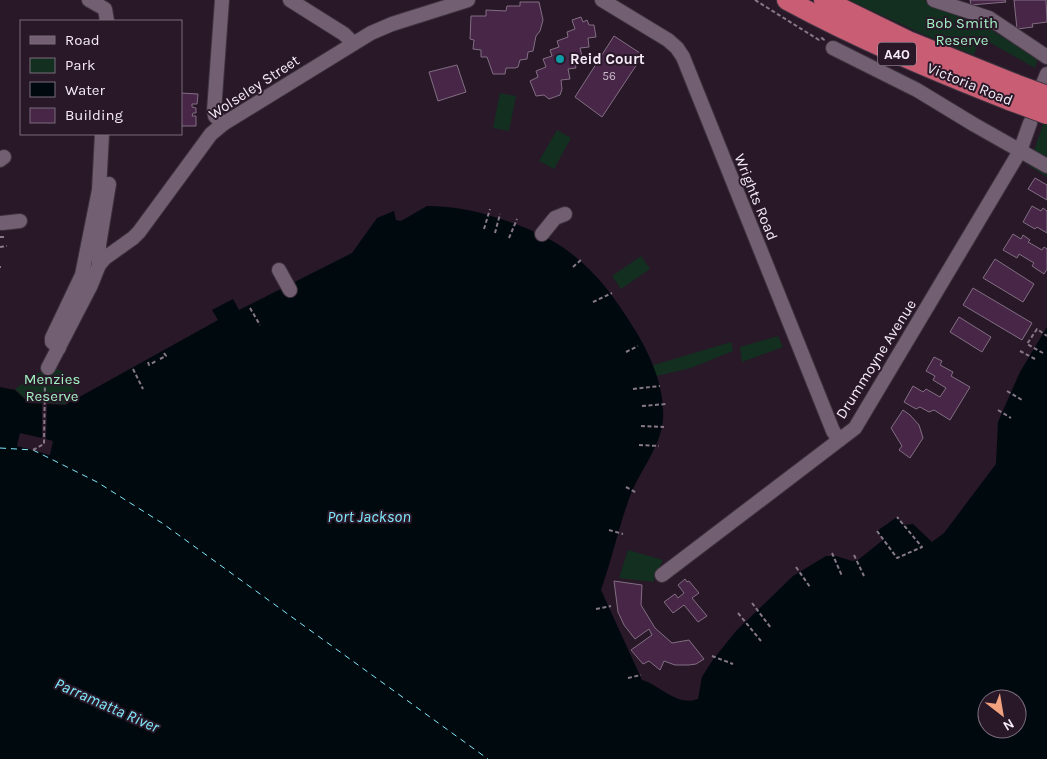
<svg xmlns="http://www.w3.org/2000/svg" width="1047" height="759" font-family="Karla,sans-serif">
  <style>
    .green { fill: #132f20 }
    .water { fill: #000a0e; fill-rule: evenodd }
    .pier { fill: #281828 }
    .lines { fill: none; stroke-linecap: round; stroke-linejoin: round }
    .ferry { stroke: #80eafd; stroke-width: 1; stroke-dasharray: 6 5; stroke-linecap: butt }
    .building { fill: #472647; stroke: #826f82 }
    .minor-casing { stroke: #3e323f; stroke-width: 16 }
    .highway-casing { stroke: #3e323f; stroke-width: 22 }
    .path { stroke: #877987; stroke-width: 2; stroke-dasharray: 4 2.5; stroke-linecap: butt }
    .minor { stroke: #725f71; stroke-width: 14 }
    .highway { stroke: #c85d74; stroke-width: 20 }
    .highway-bridge-casing { stroke: #3e323f; stroke-width: 22; stroke-linecap: butt }
    .highway-bridge { stroke: #c85d74; stroke-width: 20 }
    .culture-dot { fill: #0f9aa8; stroke: #281828; stroke-width: 2 }
    .labels { text-anchor: middle; dominant-baseline: central; stroke-width: 4; stroke-linejoin: round; paint-order: stroke }
    .number-label { font-size: 12px; fill: #cabaca }
    .shield { fill: #281828; stroke: #b8acb8; stroke-width: 1 }
    .shield-label { font-size: 14px; font-weight: bold; fill: #f6ebf6 }
    .park-label { font-size: 15px; fill: #a2f1c2; stroke: #281828 }
    .poi-label { font-size: 15px; font-weight: bold; fill: #f6ebf6; stroke: #281828; text-anchor: start }
    .street-label { font-size: 15px; fill: #f6ebf6; stroke: #281828 }
    .water-label { font-size: 16px; font-style: italic; fill: #80eafd; stroke: #281828 }
  </style>
  <rect width="100%" height="100%" fill="#281828"/>
  <g class="green">
    <polygon points="849,0 924,0 987,23 994,32 1038,58 1035,68 980,37 974,55 927,36"/>
    <polygon points="500,93 516,96 509,131 493,128"/>
    <polygon points="1047,112 1047,177 1029,166"/>
    <polygon points="557,130 571,138 554,169 539,161"/>
    <polygon points="641,256 650,269 621,289 612,276"/>
    <polygon points="778,336 783,347 742,362 740,347"/>
    <polygon points="731,342 733,351 691,368 652,377 647,367"/>
    <polygon points="54,368 64,372 77,395 65,404 29,402 15,389 37,373 48,372"/>
    <polygon points="628,550 663,560 653,582 619,578"/>
  </g>
  <path class="water" d="M427,206C454,206 476,211 501,219C569,241 598,270 635,330C651,356 665,388 663,419C661,447 640,470 630,496C619,526 612,559 601,590L642,680C660,685 677,707 698,699L702,677L712,661L736,631L793,576L826,556H836L852,561L858,560L883,540L877,531L897,517L903,525L913,524L932,542L944,533L996,464L998,422L1020,372L1047,327V759H0V387L15,390L29,403L65,405L218,320L212,310L233,299L239,310L352,253L377,218L394,211L396,220L401,221ZM987,699H1017V729H987Z"/>
  <polygon class="pier" points="42,404 47,404 46,439 53,441 50,455 17,446 20,433 42,438"/>
  <g class="lines">
    <polyline class="ferry" points="0,448 33,450 97,482 162,523 488,759"/>
  </g>
  <g class="building">
    <polygon points="970,0 1005,0 1006,2 971,5"/>
    <polygon points="1014,0 1046,0 1047,22 1032,24 1033,27 1017,29"/>
    <polygon points="520,2 539,2 543,20 540,31 536,36 533,51 528,52 527,59 520,60 518,67 515,68 506,68 505,74 493,74 487,57 481,57 481,50 473,49 474,40 470,39 471,16 486,16 486,10 506,11 507,6 520,6"/>
    <polygon points="581,17 583,22 587,20 589,25 594,25 596,37 588,38 589,47 580,48 582,56 574,58 576,68 568,69 570,79 561,80 562,89 560,95 549,99 544,95 536,96 530,81 538,77 536,71 546,67 543,59 552,56 550,50 559,47 557,41 568,37 567,32 575,29 572,20"/>
    <polygon points="614,36 643,55 602,117 575,97"/>
    <polygon points="457,65 466,92 438,101 429,72"/>
    <polygon points="181,93 198,94 197,104 192,104 192,107 196,108 196,113 193,113 192,116 196,116 196,126 181,126"/>
    <polygon points="1035,178 1047,185 1047,200 1028,189"/>
    <polygon points="1032,206 1041,211 1043,208 1047,211 1047,233 1037,227 1035,229 1023,222"/>
    <polygon points="1013,234 1021,239 1023,235 1030,240 1028,242 1042,250 1044,247 1047,249 1047,269 1044,274 1032,266 1034,263 1019,254 1017,258 1003,250"/>
    <polygon points="995,259 1034,284 1023,302 983,278"/>
    <polygon points="973,288 1032,323 1022,340 963,305"/>
    <polygon points="959,317 991,337 982,352 950,332"/>
    <polygon points="934,357 942,361 940,365 953,372 951,376 970,387 950,420 934,410 929,412 920,407 916,409 904,402 913,386 923,392 926,389 940,397 946,388 933,380 935,376 926,371"/>
    <polygon points="903,410 910,415 919,425 923,438 910,458 899,450 902,446 891,428"/>
    <polygon points="685,579 687,582 689,581 699,593 692,598 707,616 698,622 684,605 673,613 664,602 675,594 678,598 684,593 678,585"/>
    <polygon points="614,581 642,585 641,605 655,628 672,643 689,640 704,659 696,664 689,665 675,665 664,661 660,670 649,661 643,664 631,650 652,635 649,629 635,639 624,625 618,612"/>
  </g>
  <g class="lines">
    <defs>
      <g id="minor">
        <polyline points="89,0 105,9 107,21"/>
        <polyline points="222,0 214,111 215,116 223,124"/>
        <polyline points="290,0 344,34 353,43"/>
        <polyline points="602,0 668,40 677,48 683,57 833,431 839,440"/>
        <polyline points="934,0 989,18 1047,57"/>
        <polyline points="833,48 917,90 973,124 1047,166"/>
        <polyline points="1042,86 1047,74"/>
        <polyline points="0,160 4,157"/>
        <polyline points="2,223 20,221"/>
        <polyline points="542,234 555,218 565,214"/>
        <polyline points="99,265 99,245 109,184"/>
        <polyline points="279,270 290,290"/>
        <polyline points="59,348 52,342 52,338 82,275 99,190 102,134"/>
        <polyline points="48,368 91,285 99,265 105,258 133,238 139,232 211,134 223,124 371,33 392,24 468,0"/>
        <polyline points="662,575 855,428 1020,151 1030,123"/>
      </g>
      <g id="highway">
        <path d="M787,0C859,39 933,70 1009,100"/>
        <polyline points="824,0 908,41 1015,84"/>
      </g>
    </defs>
    <use href="#minor" class="minor-casing"/>
    <use href="#highway" class="highway-casing"/>
    <g class="path">
      <polyline points="755,0 819,40 822,38 824,40 823,41"/>
      <polyline points="484,229 490,209"/>
      <polyline points="495,233 500,214"/>
      <polyline points="0,237 5,237"/>
      <polyline points="509,238 517,219"/>
      <polyline points="0,247 7,246"/>
      <polyline points="0,267 1,267"/>
      <polyline points="573,267 582,259"/>
      <polyline points="593,302 612,293"/>
      <polyline points="250,308 260,325"/>
      <polyline points="1020,351 1035,359"/>
      <polyline points="626,352 638,346"/>
      <polyline points="1043,353 1027,344 1037,329 1047,336"/>
      <polyline points="160,359 166,356 164,353"/>
      <polyline points="148,362 149,365 156,361"/>
      <polyline points="133,369 143,389"/>
      <polyline points="633,389 660,386"/>
      <polyline points="1007,391 1022,400"/>
      <polyline points="642,406 666,404"/>
      <polyline points="998,410 1011,418"/>
      <polyline points="641,426 664,427"/>
      <polyline points="639,445 659,446"/>
      <polyline points="33,450 44,444 45,380"/>
      <polyline points="626,487 637,493"/>
      <polyline points="609,530 623,534"/>
      <polyline points="877,531 897,558 922,547 897,517"/>
      <polyline points="832,553 842,576"/>
      <polyline points="854,555 864,576"/>
      <polyline points="796,567 810,587"/>
      <polyline points="752,603 771,628"/>
      <polyline points="596,609 611,606"/>
      <polyline points="738,613 761,641"/>
      <polyline points="712,656 733,664"/>
      <polyline points="628,678 641,675"/>
    </g>
    <use href="#minor" class="minor"/>
    <use href="#highway" class="highway"/>
    <defs>
      <g id="highway-bridge">
        <polyline points="1015,84 1047,96"/>
        <polyline points="1009,100 1047,114"/>
      </g>
    </defs>
    <use href="#highway-bridge" class="highway-bridge-casing"/>
    <use href="#highway-bridge" class="highway-bridge"/>
  </g>
  <circle class="culture-dot" cx="560" cy="59" r="5"/>
  <g class="labels">
    <g class="number-label">
      <text x="609" y="76">56</text>
    </g>
    <rect class="shield" x="878" y="42.5" width="38" height="23" rx="4"/>
    <g class="shield-label">
      <text x="897" y="54">A40</text>
    </g>
    <g class="park-label">
      <text x="962" y="23">Bob Smith<tspan x="962" dy="17">Reserve</tspan></text>
      <text x="52" y="379">Menzies<tspan x="52" dy="17">Reserve</tspan></text>
    </g>
    <g class="poi-label">
      <text x="570" y="59">Reid Court</text>
    </g>
    <g class="street-label">
      <text transform="translate(970 84) rotate(22)">Victoria Road</text>
      <text transform="translate(254 87) rotate(-33)">Wolseley Street</text>
      <text transform="translate(756 197) rotate(68)">Wrights Road</text>
      <text transform="translate(876 359) rotate(-58)">Drummoyne Avenue</text>
    </g>
    <g class="water-label">
      <text x="369" y="516">Port Jackson</text>
      <text transform="translate(107 705) rotate(24)">Parramatta River</text>
    </g>
  </g>
  <rect x="20" y="20" width="162" height="115" fill="#281828" stroke="#7a6c7a"/>
  <rect x="30" y="36" width="25" height="8" fill="#725f71" stroke="#7a6c7a"/>
  <text x="65" y="45" font-size="15" fill="#f6ebf6">Road</text>
  <rect x="30" y="58" width="25" height="15" fill="#132f20" stroke="#7a6c7a"/>
  <text x="65" y="70" font-size="15" fill="#f6ebf6">Park</text>
  <rect x="30" y="82" width="25" height="15" fill="#000a0e" stroke="#7a6c7a"/>
  <text x="65" y="95" font-size="15" fill="#f6ebf6">Water</text>
  <rect x="30" y="108" width="25" height="15" fill="#472647" stroke="#7a6c7a"/>
  <text x="65" y="120" font-size="15" fill="#f6ebf6">Building</text>
  <g transform="translate(1002 714) rotate(149)"><circle r="24" fill="#281828" stroke="#7a6c7a"/>
  <path d="M0-4L9 19L0 12L-9 19Z" fill="#f1a17e"/>
  <text y="-8" font-size="14" font-weight="bold" text-anchor="middle" fill="#f6ebf6">N</text>
  </g>
</svg>
